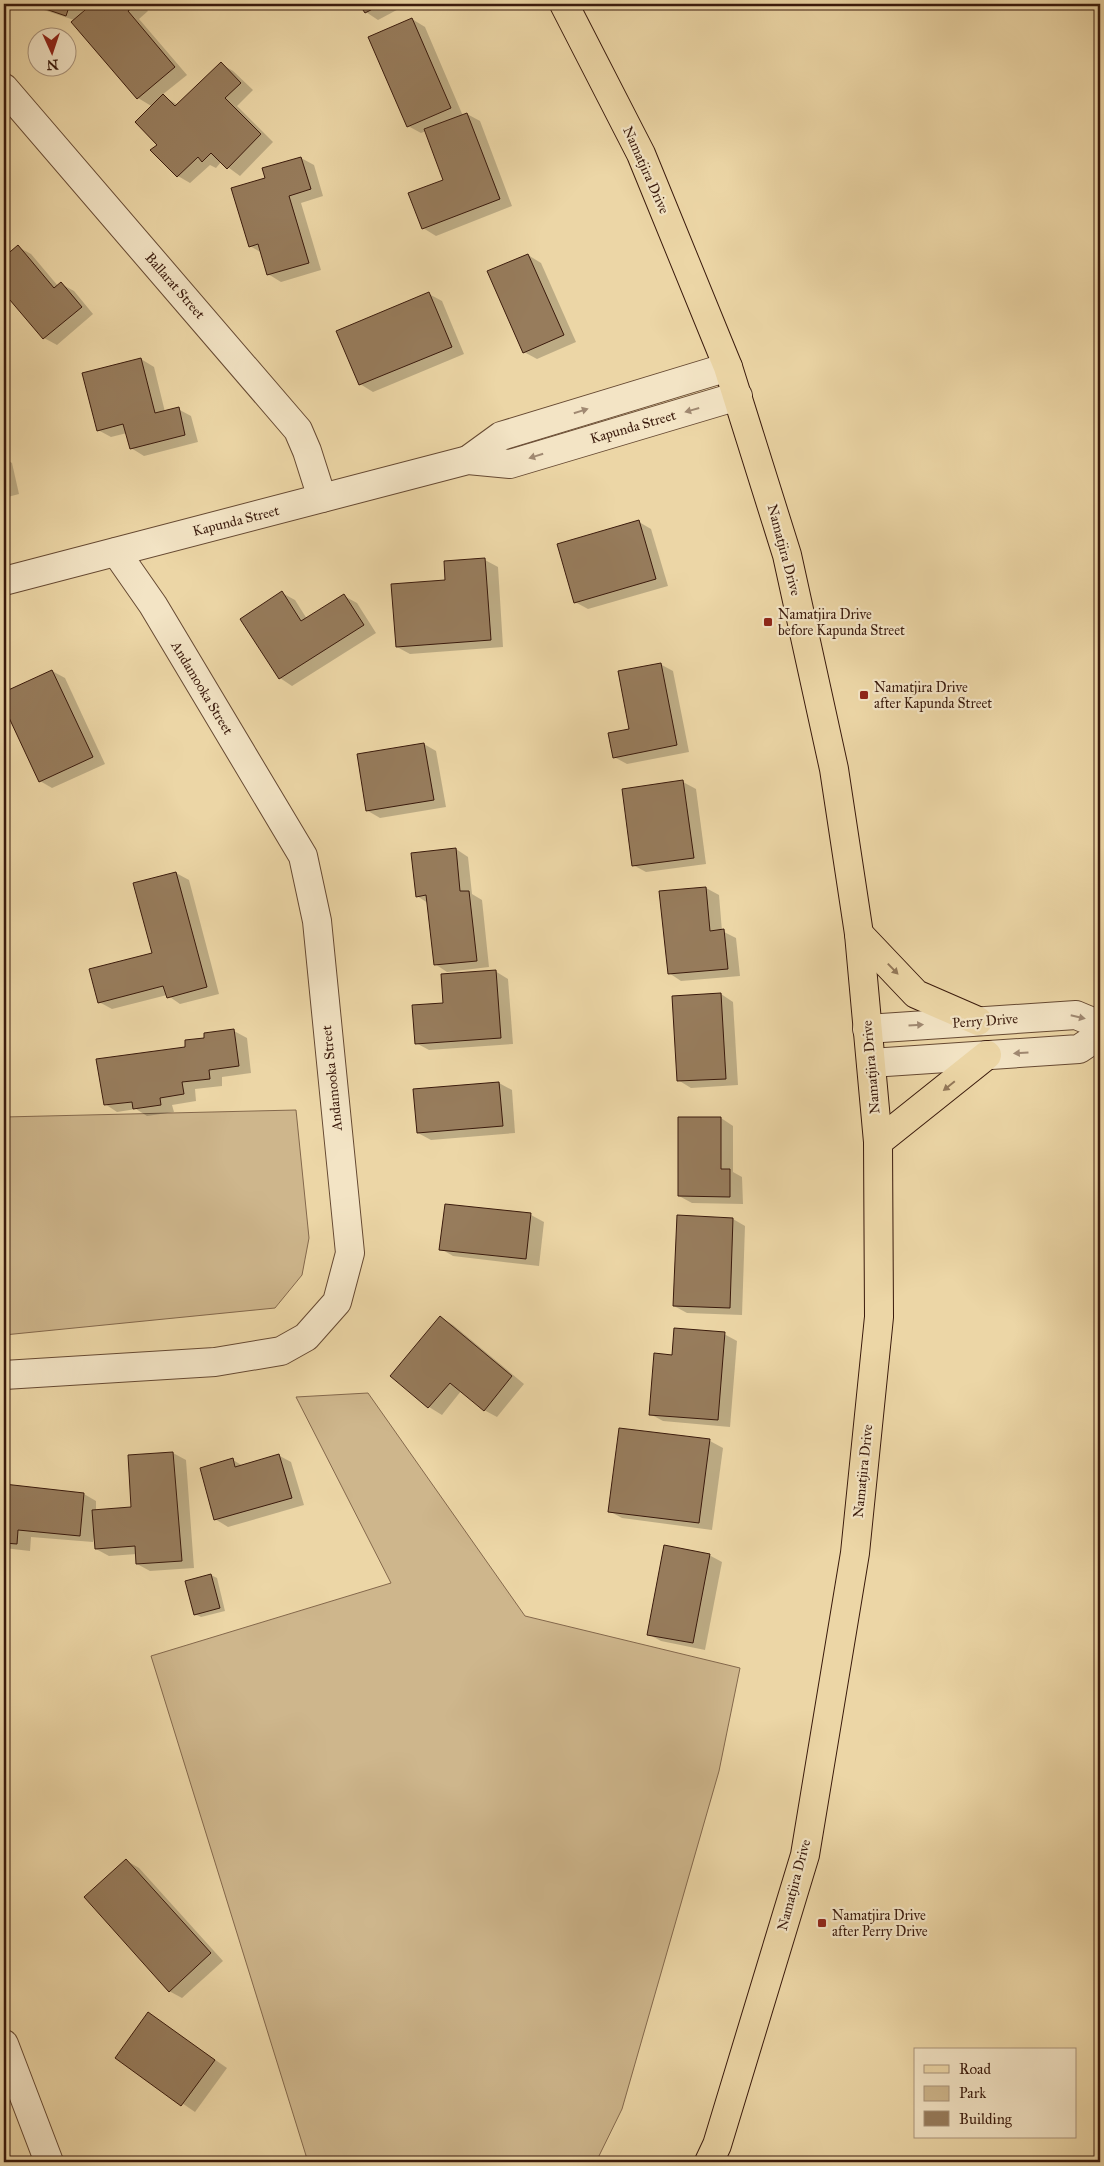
<svg xmlns="http://www.w3.org/2000/svg" width="1104" height="2166" font-family="'IM FELL Great Primer',serif">
  <style>
    .green { fill: #ceb68c; stroke: #84684c }
    .shadow { fill: #0003 }
    .building { fill: #977c5c; stroke: #3a1a0c }
    .lines { fill: none; stroke-linecap: round; stroke-linejoin: round }
    .minor-casing { stroke: #664932; stroke-width: 30 }
    .major-casing { stroke: #3a1a0c; stroke-width: 30 }
    .minor { stroke: #f3e4c5; stroke-width: 28 }
    .major { stroke: #ecd6a6; stroke-width: 28 }
    .oneway { fill: #a08972 }
    .oneway2 { fill: #937859 }
    .poi-dot { fill: #8f2418; stroke: #f3e4c5; stroke-width: 2 }
    .labels { text-anchor: middle; dominant-baseline: central; stroke-width: 4.5; stroke-linejoin: round; paint-order: stroke }
    .street-label { font-size: 14px; fill: #3a1a0c; stroke: #f3e4c5 }
    .poi-label { font-size: 14px; fill: #3a1a0c; stroke: #f3e4c5; text-anchor: start }
  </style>
  <rect width="100%" height="100%" fill="#ecd6a6"/>
  <filter id="stains"><feTurbulence type="fractalNoise" baseFrequency=".004" numOctaves="4"/><feColorMatrix values="0 0 0 0 .2 0 0 0 0 .09 0 0 0 0 .02 0 0 0 .5 -.17"/></filter>
  <radialGradient id="worn" r=".72"><stop offset=".6" stop-color="#630" stop-opacity="0"/><stop offset="1" stop-color="#630" stop-opacity=".3"/></radialGradient>
  <g class="green">
    <polygon points="296,1110 309,1238 302,1275 275,1308 4,1335 4,1117"/>
    <polygon points="368,1393 525,1616 740,1668 719,1771 622,2109 596,2162 308,2162 151,1656 391,1583 296,1397"/>
  </g>
  <g class="shadow">
    <polygon points="26,4 85,4 82,14 94,4 142,4 148,11 139,19 187,75 162,95 178,105 221,64 233,71 253,90 237,106 273,142 240,176 221,162 216,168 210,165 190,183 178,176 159,146 153,107 138,98 74,20"/>
    <polygon points="318,4 330,4 324,7"/>
    <polygon points="361,4 408,4 378,20 366,12"/>
    <polygon points="412,19 425,27 463,116 467,114 480,121 512,206 436,236 423,228 445,181 426,131 421,133 408,126"/>
    <polygon points="301,158 314,165 323,196 301,203 321,270 281,282 268,274 262,253 250,246 266,179"/>
    <polygon points="18,247 31,254 58,286 61,284 74,291 93,314 57,345 44,338 4,291 4,259"/>
    <polygon points="528,255 541,263 576,342 537,359 524,352"/>
    <polygon points="429,294 442,301 464,354 373,392 360,384"/>
    <polygon points="141,359 154,367 165,412 178,409 191,416 198,442 144,456 131,448 127,433 111,437 98,430"/>
    <polygon points="4,422 8,442 4,443"/>
    <polygon points="4,458 12,463 19,494 4,498"/>
    <polygon points="639,522 651,529 668,586 588,609 575,602"/>
    <polygon points="485,560 498,567 503,647 410,654 397,647 447,581 445,563"/>
    <polygon points="282,593 295,600 307,619 344,596 357,603 376,633 292,686 280,678"/>
    <polygon points="660,664 673,671 689,752 627,764 614,757 631,730"/>
    <polygon points="52,671 65,678 105,764 52,788 40,781 4,704 4,694"/>
    <polygon points="424,744 436,751 446,807 380,818 368,811"/>
    <polygon points="683,782 696,789 706,864 646,872 633,865"/>
    <polygon points="456,849 468,857 472,894 482,900 489,967 447,972 435,964 428,903 417,896"/>
    <polygon points="176,873 189,880 219,994 180,1004 167,995 112,1009 99,1002 153,954"/>
    <polygon points="706,888 719,895 722,931 736,938 740,976 681,981 669,973"/>
    <polygon points="495,971 508,979 513,1044 429,1050 416,1043 445,1004"/>
    <polygon points="721,994 733,1002 738,1085 691,1088 678,1080"/>
    <polygon points="234,1031 247,1038 251,1073 222,1077 222,1086 195,1089 196,1101 172,1105 174,1112 147,1116 136,1109 117,1112 105,1104 187,1049 206,1039"/>
    <polygon points="499,1083 512,1090 515,1133 431,1140 418,1133"/>
    <polygon points="721,1118 733,1126 733,1172 742,1177 743,1204 692,1203 679,1196"/>
    <polygon points="446,1205 531,1215 544,1222 539,1266 453,1256 441,1249"/>
    <polygon points="733,1219 745,1226 742,1315 687,1313 674,1306"/>
    <polygon points="440,1317 453,1325 524,1384 497,1417 484,1410 461,1391 442,1415 429,1407 391,1376"/>
    <polygon points="724,1334 737,1341 730,1427 663,1421 650,1414"/>
    <polygon points="620,1429 710,1441 723,1448 712,1530 622,1518 609,1511"/>
    <polygon points="173,1453 186,1460 194,1568 150,1571 137,1564 137,1554 109,1556 96,1549 95,1533 93,1542 31,1537 30,1551 4,1548 4,1485 84,1494 96,1501 96,1511 133,1508"/>
    <polygon points="278,1455 291,1462 304,1505 228,1527 215,1519 233,1460 243,1466"/>
    <polygon points="709,1555 722,1562 705,1650 661,1641 648,1634"/>
    <polygon points="211,1575 217,1578 225,1611 201,1617 195,1614"/>
    <polygon points="127,1861 139,1868 223,1961 182,1998 169,1991"/>
    <polygon points="149,2014 227,2068 195,2112 116,2058"/>
  </g>
  <g class="building">
    <polygon points="31,4 70,4 66,16"/>
    <polygon points="92,4 137,4 128,11 175,67 137,99 71,22"/>
    <polygon points="359,4 382,4 365,13"/>
    <polygon points="412,18 451,108 407,127 368,37"/>
    <polygon points="221,62 241,83 225,98 261,134 227,169 211,153 202,162 198,157 177,177 150,150 157,145 135,122 163,94 175,106"/>
    <polygon points="467,113 500,199 422,229 408,193 443,180 424,129"/>
    <polygon points="301,157 311,189 289,196 309,263 267,275 258,244 249,247 231,188 265,178 262,168"/>
    <polygon points="18,245 54,288 61,282 82,307 43,339 4,293 4,257"/>
    <polygon points="528,254 564,335 523,353 487,271"/>
    <polygon points="429,292 452,347 359,385 336,331"/>
    <polygon points="141,358 155,413 179,407 185,435 130,449 123,424 97,431 82,373"/>
    <polygon points="639,520 656,579 574,603 557,544"/>
    <polygon points="485,558 491,640 396,647 391,584 445,580 444,561"/>
    <polygon points="282,591 301,621 344,594 364,625 279,679 240,619"/>
    <polygon points="661,663 677,745 613,758 608,733 629,729 618,671"/>
    <polygon points="52,670 93,757 39,782 4,707 4,692"/>
    <polygon points="424,743 434,800 366,811 357,754"/>
    <polygon points="683,780 694,858 632,866 622,789"/>
    <polygon points="456,848 460,891 469,891 477,961 434,965 426,895 416,897 411,853"/>
    <polygon points="176,872 207,987 167,998 163,986 98,1003 89,969 152,953 133,883"/>
    <polygon points="706,887 710,931 724,929 728,969 668,974 659,891"/>
    <polygon points="496,970 501,1038 415,1044 412,1005 443,1003 441,974"/>
    <polygon points="721,993 726,1079 677,1081 672,996"/>
    <polygon points="234,1029 239,1066 209,1070 210,1079 182,1082 184,1094 160,1098 161,1105 133,1109 132,1102 104,1105 96,1059 185,1047 185,1040 204,1038 204,1033"/>
    <polygon points="499,1082 503,1126 417,1133 413,1089"/>
    <polygon points="678,1117 721,1117 721,1169 730,1169 730,1197 678,1196"/>
    <polygon points="445,1204 531,1213 526,1259 439,1250"/>
    <polygon points="677,1215 733,1218 730,1308 673,1306"/>
    <polygon points="440,1316 512,1376 484,1411 450,1383 428,1408 390,1376"/>
    <polygon points="674,1328 725,1332 718,1420 649,1415 654,1353 672,1355"/>
    <polygon points="619,1428 710,1439 699,1523 608,1512"/>
    <polygon points="173,1452 182,1561 136,1564 135,1546 95,1549 92,1510 131,1507 128,1455"/>
    <polygon points="279,1454 292,1498 214,1520 200,1468 233,1458 235,1467"/>
    <polygon points="4,1484 84,1493 80,1536 18,1530 17,1544 4,1543"/>
    <polygon points="664,1545 710,1554 693,1643 647,1635"/>
    <polygon points="211,1574 220,1608 194,1615 185,1581"/>
    <polygon points="126,1859 211,1953 169,1992 84,1897"/>
    <polygon points="148,2012 215,2060 181,2106 115,2058"/>
  </g>
  <g class="lines">
    <defs>
      <g id="minor">
        <polyline points="4,88 298,430 307,451 322,498"/>
        <polyline points="468,460 501,436 728,367"/>
        <polyline points="4,581 468,460 510,464 738,396"/>
        <polyline points="867,1029 1076,1015 1100,1025"/>
        <polyline points="871,1063 1079,1049 1100,1035"/>
        <polyline points="4,1375 215,1362 281,1351 306,1337 337,1302 350,1253 317,921 303,856 153,605 116,552"/>
        <polyline points="4,2044 49,2162"/>
      </g>
      <g id="major">
        <polyline points="564,4 641,154 728,367 787,555 834,769 859,934 878,1142 879,1317 855,1553 805,1855 717,2145 709,2162"/>
        <polyline points="859,934 916,994 978,1021"/>
        <polyline points="878,1142 987,1055"/>
      </g>
    </defs>
    <use href="#minor" class="minor-casing"/>
    <use href="#major" class="major-casing"/>
    <use href="#minor" class="minor"/>
    <use href="#major" class="major"/>
  </g>
  <defs><path id="oneway-solid" d="M-6-.8H1V-3.2L6.5 0L1 3.2V.8H-6Z" transform="scale(1.25)"/></defs>
  <g class="oneway">
    <use href="#oneway-solid" transform="translate(692 410) rotate(164)"/>
    <use href="#oneway-solid" transform="translate(581 411) rotate(-17)"/>
    <use href="#oneway-solid" transform="translate(536 456) rotate(163)"/>
    <use href="#oneway-solid" transform="translate(1078 1017) rotate(13)"/>
    <use href="#oneway-solid" transform="translate(916 1025) rotate(-4)"/>
    <use href="#oneway-solid" transform="translate(1021 1053) rotate(176)"/>
  </g>
  <g class="oneway2">
    <use href="#oneway-solid" transform="translate(893 969) rotate(46)"/>
    <use href="#oneway-solid" transform="translate(949 1086) rotate(141)"/>
  </g>
  <g class="poi-dot">
    <rect x="763" y="617" width="10" height="10" rx="2.5"/>
    <rect x="859" y="690" width="10" height="10" rx="2.5"/>
    <rect x="817" y="1918" width="10" height="10" rx="2.5"/>
  </g>
  <g class="labels">
    <g class="street-label">
      <text transform="translate(646 170) rotate(66)">Namatjira Drive</text>
      <text transform="translate(175 286) rotate(49)">Ballarat Street</text>
      <text transform="translate(633 427) rotate(-16)">Kapunda Street</text>
      <text transform="translate(236 521) rotate(-14)">Kapunda Street</text>
      <text transform="translate(784 550) rotate(75)">Namatjira Drive</text>
      <text transform="translate(202 688) rotate(59)">Andamooka Street</text>
      <text transform="translate(985 1021) rotate(-4)">Perry Drive</text>
      <text transform="translate(871 1067) rotate(-95)">Namatjira Drive</text>
      <text transform="translate(332 1078) rotate(-96)">Andamooka Street</text>
      <text transform="translate(863 1471) rotate(-84)">Namatjira Drive</text>
      <text transform="translate(794 1885) rotate(-75)">Namatjira Drive</text>
    </g>
    <g class="poi-label">
      <text x="778" y="614">Namatjira Drive<tspan x="778" dy="16">before Kapunda Street</tspan></text>
      <text x="874" y="687">Namatjira Drive<tspan x="874" dy="16">after Kapunda Street</tspan></text>
      <text x="832" y="1915">Namatjira Drive<tspan x="832" dy="16">after Perry Drive</tspan></text>
    </g>
  </g>
  <rect width="1104" height="2166" fill="none" stroke="#ecd6a6" stroke-width="20"/>
  <rect x="5" y="5" width="1094" height="2156" fill="none" stroke="#3a1a0c" stroke-width="2.5"/>
  <rect x="10" y="10" width="1084" height="2146" fill="none" stroke="#3a1a0c"/>
  <rect x="914" y="2048" width="162" height="90" fill="#f3e4c5" stroke="#a9937b"/>
  <rect x="924" y="2065" width="25" height="8" fill="#ecd6a6" stroke="#a9937b"/>
  <text x="959" y="2074" font-size="15" fill="#3a1a0c">Road</text>
  <rect x="924" y="2086" width="25" height="15" fill="#ceb68c" stroke="#a9937b"/>
  <text x="959" y="2098" font-size="15" fill="#3a1a0c">Park</text>
  <rect x="924" y="2111" width="25" height="15" fill="#977c5c" stroke="#a9937b"/>
  <text x="959" y="2124" font-size="15" fill="#3a1a0c">Building</text>
  <g transform="translate(52 52) rotate(177)"><circle r="24" fill="#f3e4c5" stroke="#a9937b"/>
  <path d="M0-4L9 19L0 12L-9 19Z" fill="#8f2418"/>
  <text y="-8" font-size="14" font-weight="bold" text-anchor="middle" fill="#3a1a0c">N</text>
  </g>
  <rect width="100%" height="100%" filter="url(#stains)"/>
  <rect width="100%" height="100%" fill="url(#worn)"/>
</svg>
